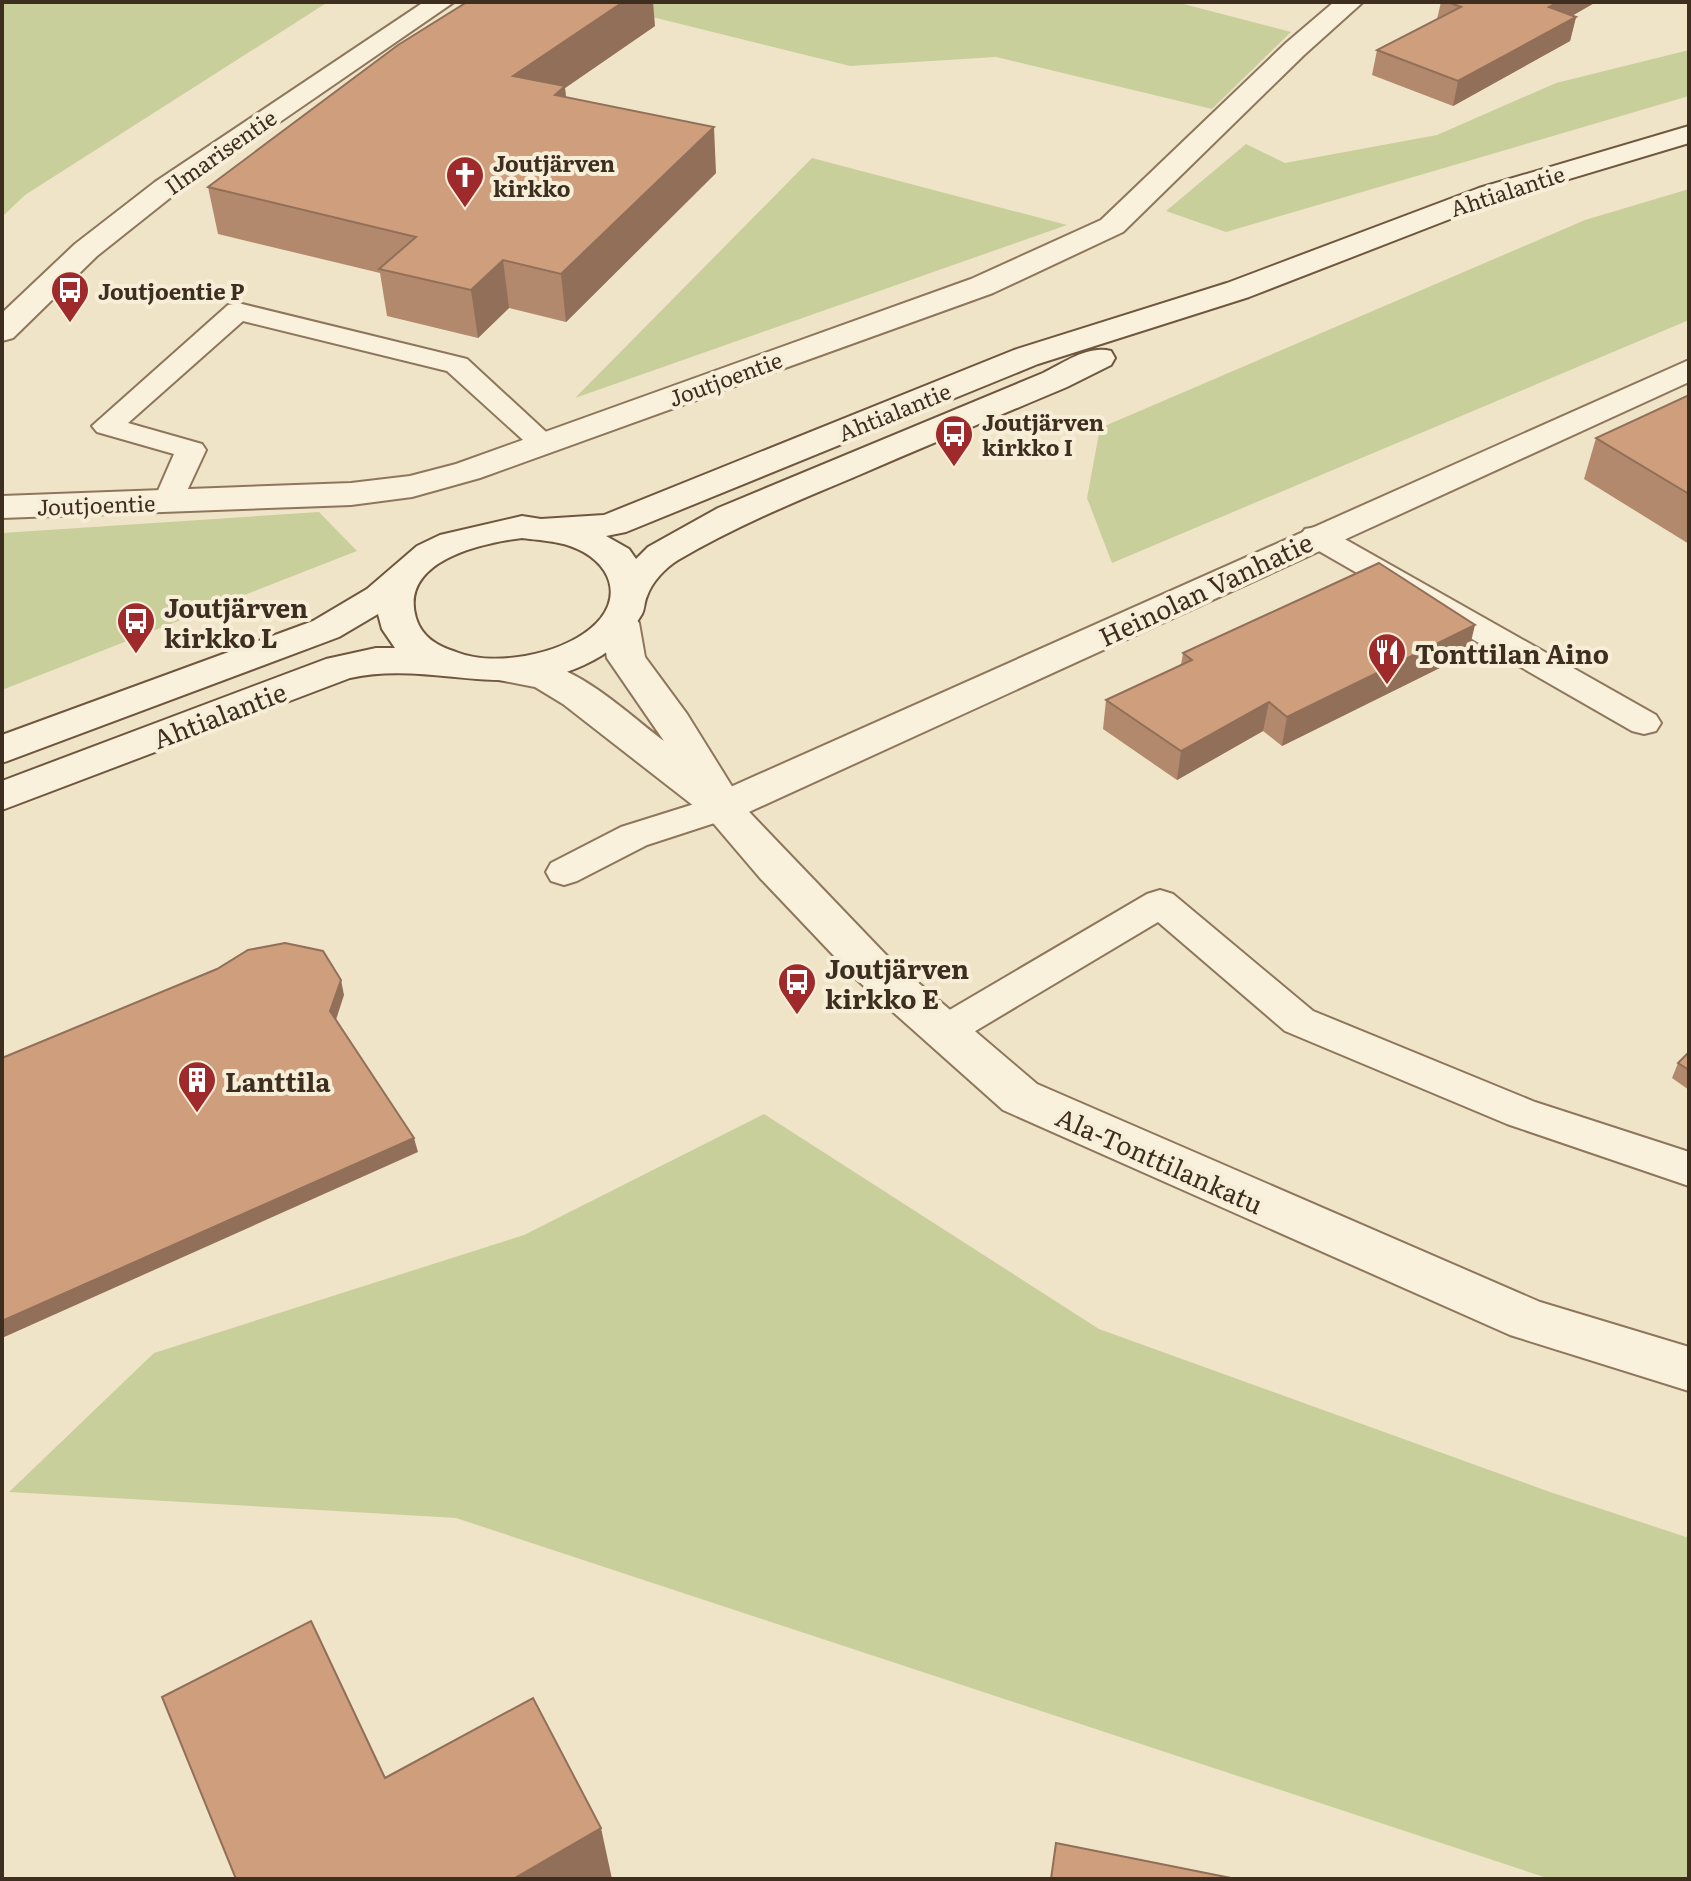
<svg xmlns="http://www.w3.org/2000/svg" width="1691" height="1881" font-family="Literata,serif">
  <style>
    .green { fill: #c9cf9b }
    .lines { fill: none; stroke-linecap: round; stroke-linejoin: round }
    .service-casing { stroke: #8d765c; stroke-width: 4 }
    .minor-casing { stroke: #8d765c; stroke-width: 4 }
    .tertiary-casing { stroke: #8d765c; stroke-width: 4 }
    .secondary-casing { stroke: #6f573f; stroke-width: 4 }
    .service { fill: #faf1dc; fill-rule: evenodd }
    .minor { fill: #faf1dc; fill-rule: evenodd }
    .tertiary { fill: #faf1dc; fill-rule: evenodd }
    .secondary { fill: #faf1dc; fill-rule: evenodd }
    .wall { fill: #b2896c }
    .shaded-wall { fill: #916f58 }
    .building { fill: #cf9f7d; stroke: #916f58; stroke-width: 2 }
    .labels { text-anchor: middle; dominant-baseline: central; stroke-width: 8; stroke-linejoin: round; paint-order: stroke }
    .far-street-label { font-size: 22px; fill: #3d2e20; stroke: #f7eed8 }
    .far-poi-label { font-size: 22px; font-weight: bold; fill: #3d2e20; stroke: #f7eed8; text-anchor: start }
    .street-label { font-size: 26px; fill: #3d2e20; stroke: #f7eed8 }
    .poi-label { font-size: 26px; font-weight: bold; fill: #3d2e20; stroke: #f7eed8; text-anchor: start }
  </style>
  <rect width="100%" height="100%" fill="#f0e4c8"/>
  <g class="green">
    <polygon points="2,2 328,2 25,195 2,217"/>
    <polygon points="592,2 1176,2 1291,32 1212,109 996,57 850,66"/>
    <polygon points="1689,50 1689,96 1226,232 1166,211 1246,144 1285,163 1437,135 1556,83"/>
    <polygon points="812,158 1067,225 575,398"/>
    <polygon points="1689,189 1689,320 1112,563 1087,498 1100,428 1585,220"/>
    <polygon points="319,512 357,551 2,690 2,533"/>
    <polygon points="764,1114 1099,1329 1550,1492 1689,1538 1689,1879 1550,1879 456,1518 9,1492 154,1353 524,1235"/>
  </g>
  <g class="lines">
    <defs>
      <g id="service">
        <polygon points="238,303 467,359 558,443 553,449 543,452 533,449 447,371 243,321 128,423 202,444 206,450 179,508 168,511 157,508 153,502 174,454 97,432 92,426 228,305"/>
        <polygon points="1316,527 1327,529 1656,715 1661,723 1656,731 1644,734 1632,731 1305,543 1300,536 1305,529"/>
        <polygon points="723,795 736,798 741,807 736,816 647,845 577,881 564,885 551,881 546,872 551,863 621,827"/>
        <polygon points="1160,890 1173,894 1313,1011 1535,1102 1689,1152 1689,1186 1507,1124 1285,1031 1158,922 957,1042 943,1047 929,1042 923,1032 929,1022 1147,894"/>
      </g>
      <g id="minor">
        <polygon points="1334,2 1363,2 1304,55 1123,232 993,293 480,478 412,497 351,505 2,518 2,496 351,483 410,476 456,464 971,279 1101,220 1286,43"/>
        <polygon points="1689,360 1689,382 738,817 723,821 708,817 702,807 708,797"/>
      </g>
      <g id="tertiary">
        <polygon points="424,2 454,2 175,194 97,256 13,338 2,341 2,313 75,244 155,182"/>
        <path d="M620,611L633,615L639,623L645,657L687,714L733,788L730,792L888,957L1037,1084L1540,1302L1689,1347V1391L1510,1335L1003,1110L856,979L760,878L708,817L563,704L535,687L499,680L494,671L499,662C560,646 620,708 664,741L607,658L601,623L607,615Z"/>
      </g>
      <path id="secondary" d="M1689,126V143L1499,200L1249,297L1038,364L626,532L606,536L629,549L636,559L648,547L718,508L1043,373C1064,363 1087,345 1111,351L1115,358L1111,365L1067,387C998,416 928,445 859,475C797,501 736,526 678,560C665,568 652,582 647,596C644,602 645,608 642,614C629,637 608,654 584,665C508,701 428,660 350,678L2,810V781L326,659L376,648H395L382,629L378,614L339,637L2,763V735L313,621L367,589L417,546L440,535L522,516L541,519L604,515L1014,350L1227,283L1479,188ZM522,538C537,540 556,541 570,546C611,560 627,599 590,629C558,655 494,667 456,652C437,646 422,637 416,618C399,561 481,543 522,538Z"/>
    </defs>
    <use href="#service" class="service-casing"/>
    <use href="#minor" class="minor-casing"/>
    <use href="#tertiary" class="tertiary-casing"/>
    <use href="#secondary" class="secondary-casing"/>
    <use href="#service" class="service"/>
    <use href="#minor" class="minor"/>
    <use href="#tertiary" class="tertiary"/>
    <use href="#secondary" class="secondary"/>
  </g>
  <g class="wall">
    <polygon points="1441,2 1596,2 1572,16 1576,17 1570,41 1453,106 1372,75 1377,50 1437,19"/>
    <polygon points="655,26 565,88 566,97 716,173 566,322 509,308 478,338 387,316 380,273 218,234 208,187"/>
    <polygon points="1689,395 1689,544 1584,479 1596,438"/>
    <polygon points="1183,653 1468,654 1282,746 1263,731 1177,780 1103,729 1106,700 1181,665"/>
    <polygon points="1689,1052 1689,1090 1672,1078 1678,1063"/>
  </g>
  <g class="shaded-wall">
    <polygon points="623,2 653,2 655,26 565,88 569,131 513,76"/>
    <polygon points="1558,2 1596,2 1543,32 1549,7"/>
    <polygon points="1576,17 1570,41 1453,106 1458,81"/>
    <polygon points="714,127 716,173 566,322 561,274"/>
    <polygon points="503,260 509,308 478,338 471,290"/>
    <polygon points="1475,625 1468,654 1282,746 1287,717"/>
    <polygon points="1269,702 1263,731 1177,780 1181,751"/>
    <polygon points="341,980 344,995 334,1026 330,1011"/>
    <polygon points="414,1138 418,1152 2,1338 2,1321"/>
    <polygon points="601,1828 612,1879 513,1879"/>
  </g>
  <g class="building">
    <polygon points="467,2 623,2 513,76 565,86 555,95 714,127 561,274 503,260 471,290 379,269 416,237 208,187 398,45"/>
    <polygon points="1448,2 1558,2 1549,7 1576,17 1458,81 1377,50 1461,7"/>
    <polygon points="1689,395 1689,494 1596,438"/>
    <polygon points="1379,563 1475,625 1287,717 1269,702 1181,751 1106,700 1192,660 1183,653"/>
    <polygon points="285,943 323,951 341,980 330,1011 414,1138 2,1321 2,1058 217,969 248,950"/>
    <polygon points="1689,1052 1689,1070 1678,1063"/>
    <polygon points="311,1621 385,1778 533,1698 601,1828 513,1879 236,1879 162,1697"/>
    <polygon points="1056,1843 1236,1879 1051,1879"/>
  </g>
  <defs>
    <symbol id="church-pin" viewBox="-11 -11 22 30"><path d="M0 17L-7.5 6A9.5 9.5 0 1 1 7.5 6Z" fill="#9e2a2b" stroke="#f7eed8"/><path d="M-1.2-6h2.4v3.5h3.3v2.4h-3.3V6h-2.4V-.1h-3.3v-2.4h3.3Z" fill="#fff"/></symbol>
    <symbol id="bus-pin" viewBox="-11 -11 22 30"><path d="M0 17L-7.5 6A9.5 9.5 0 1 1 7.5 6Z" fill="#9e2a2b" stroke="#f7eed8"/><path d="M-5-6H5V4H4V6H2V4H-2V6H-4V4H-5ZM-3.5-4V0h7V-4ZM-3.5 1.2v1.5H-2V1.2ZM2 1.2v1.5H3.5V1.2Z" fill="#fff"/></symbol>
    <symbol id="restaurant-pin" viewBox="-11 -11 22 30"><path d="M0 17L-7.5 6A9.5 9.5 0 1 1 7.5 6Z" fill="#9e2a2b" stroke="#f7eed8"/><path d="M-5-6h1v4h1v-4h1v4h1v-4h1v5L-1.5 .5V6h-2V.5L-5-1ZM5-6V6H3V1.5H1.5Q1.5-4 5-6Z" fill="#fff"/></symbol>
    <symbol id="building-pin" viewBox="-11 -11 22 30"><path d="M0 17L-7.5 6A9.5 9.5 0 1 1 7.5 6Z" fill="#9e2a2b" stroke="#f7eed8"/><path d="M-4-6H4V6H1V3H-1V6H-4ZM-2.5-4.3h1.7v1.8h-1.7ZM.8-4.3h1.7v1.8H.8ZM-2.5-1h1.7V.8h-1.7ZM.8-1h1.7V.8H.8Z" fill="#fff"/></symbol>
  </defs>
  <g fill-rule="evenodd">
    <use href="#church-pin" x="443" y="153" width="44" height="60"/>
    <use href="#bus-pin" x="48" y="268" width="44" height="60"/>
    <use href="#bus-pin" x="932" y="412" width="44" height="60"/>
    <use href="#bus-pin" x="114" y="599" width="44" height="60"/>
    <use href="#restaurant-pin" x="1365" y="630" width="44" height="60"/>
    <use href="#bus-pin" x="775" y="960" width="44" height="60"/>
    <use href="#building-pin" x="175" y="1058" width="44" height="60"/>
  </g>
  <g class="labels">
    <g class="far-street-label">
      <text transform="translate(220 151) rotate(-35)">Ilmarisentie</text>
      <text transform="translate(1507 190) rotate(-18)">Ahtialantie</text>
      <text transform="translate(725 378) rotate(-20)">Joutjoentie</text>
      <text transform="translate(894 411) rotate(-22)">Ahtialantie</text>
      <text transform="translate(96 504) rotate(-2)">Joutjoentie</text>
    </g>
    <g class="far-poi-label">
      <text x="493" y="162">Joutjärven<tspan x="493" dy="25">kirkko</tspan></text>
      <text x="98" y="290">Joutjoentie P</text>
      <text x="982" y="421">Joutjärven<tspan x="982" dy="25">kirkko I</tspan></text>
    </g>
    <g class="street-label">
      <text transform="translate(1205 588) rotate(-25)">Heinolan Vanhatie</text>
      <text transform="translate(219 714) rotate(-21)">Ahtialantie</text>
      <text transform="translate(1160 1159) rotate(24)">Ala-Tonttilankatu</text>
    </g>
    <g class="poi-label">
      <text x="164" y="606">Joutjärven<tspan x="164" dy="30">kirkko L</tspan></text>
      <text x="1415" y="652">Tonttilan Aino</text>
      <text x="825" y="967">Joutjärven<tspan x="825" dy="30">kirkko E</tspan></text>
      <text x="225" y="1080">Lanttila</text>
    </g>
  </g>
  <rect width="1691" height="1881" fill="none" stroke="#3d2e20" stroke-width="8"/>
</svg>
